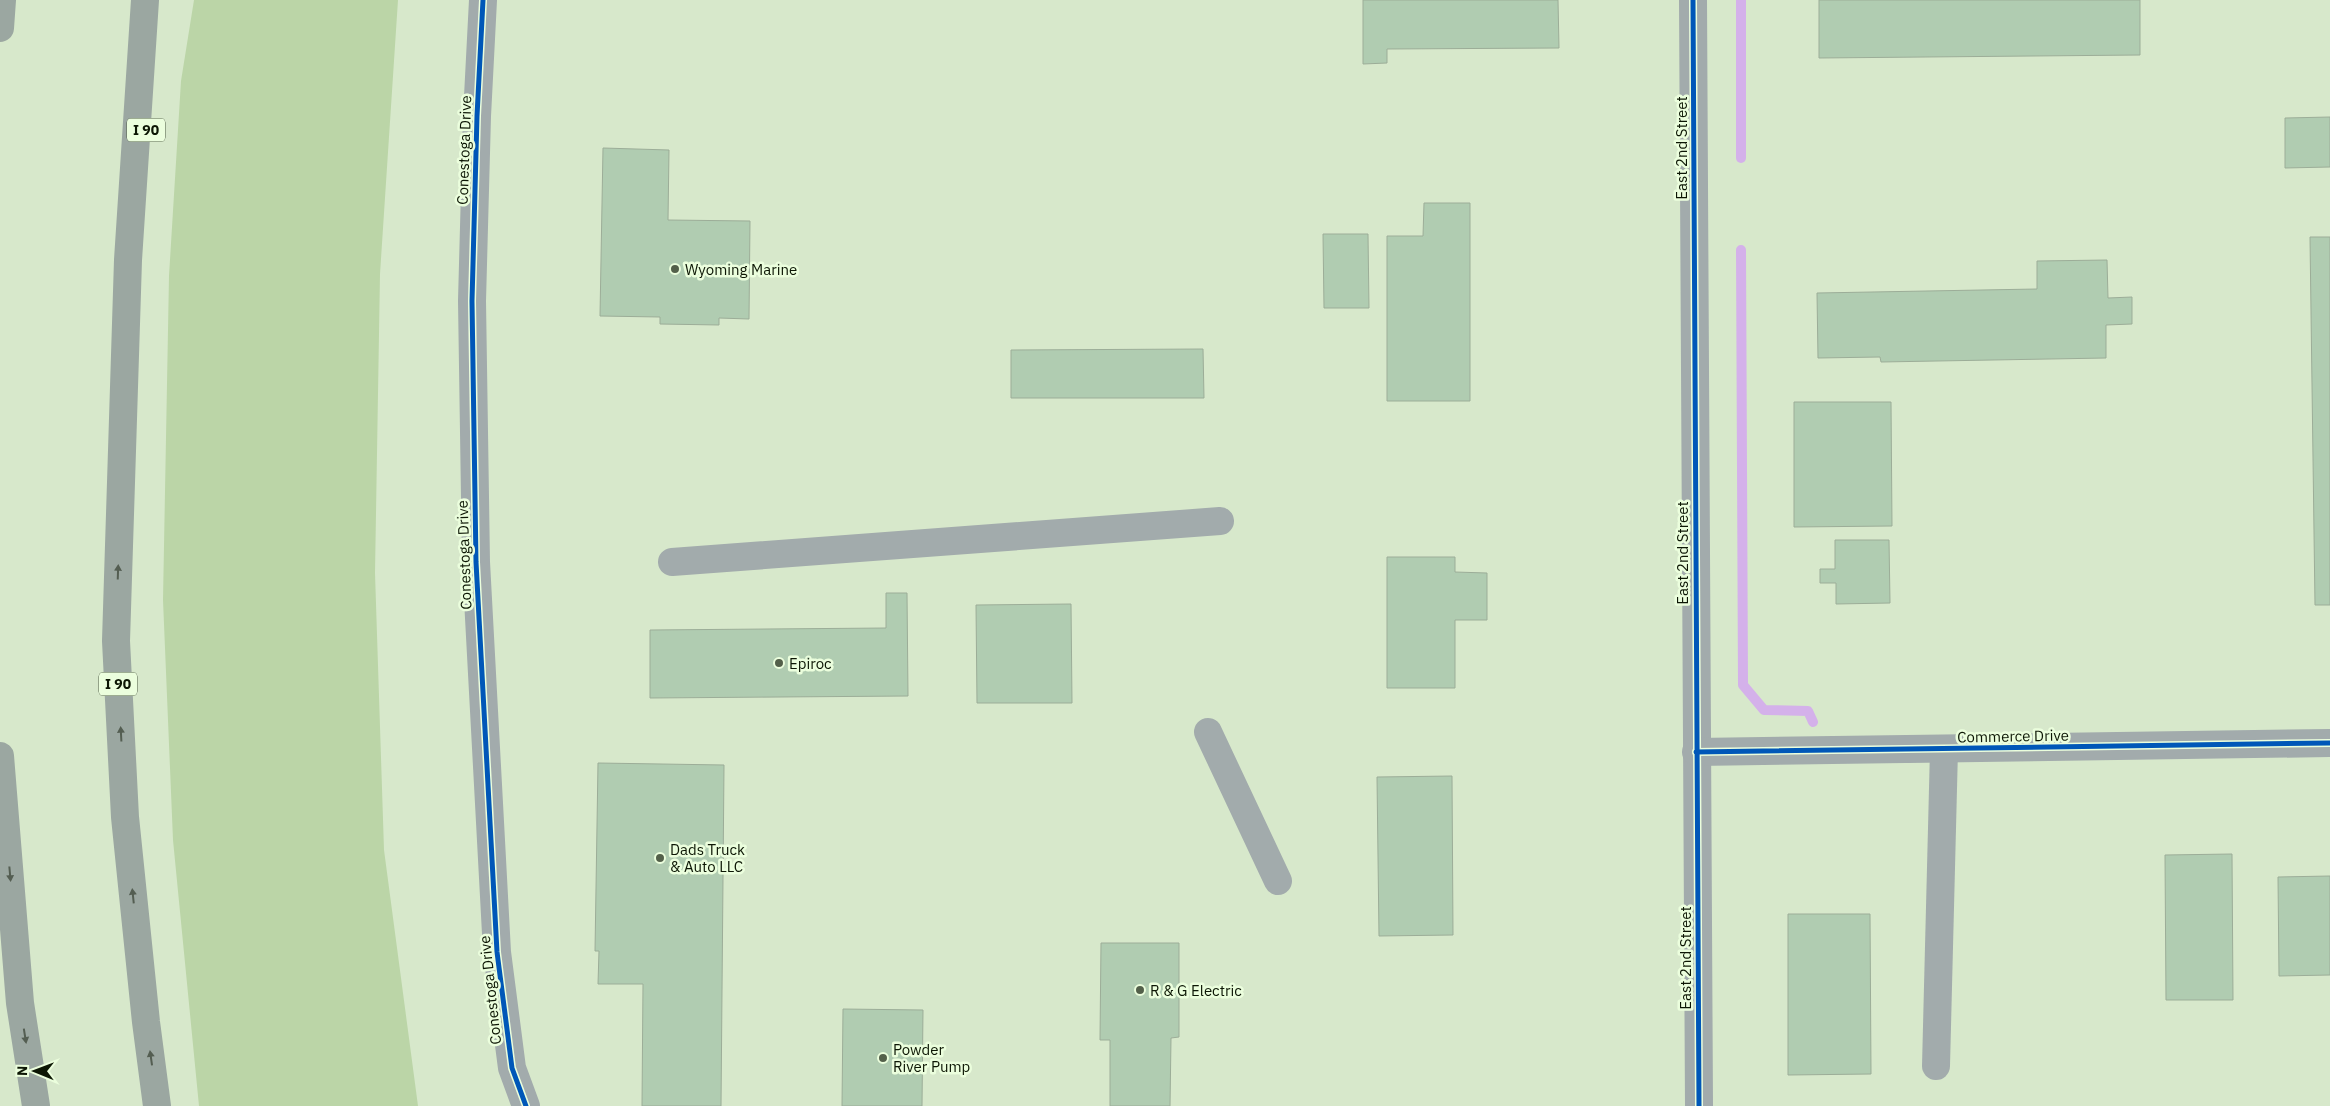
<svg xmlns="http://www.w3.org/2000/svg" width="2330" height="1106" font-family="'IBM Plex Sans',sans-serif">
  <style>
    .green { fill: #bbd5a7 }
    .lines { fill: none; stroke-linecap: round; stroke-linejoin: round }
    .stream { stroke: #d4b1ea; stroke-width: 10 }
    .building { fill: #b0ccb1; stroke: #9cad98 }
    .minor { stroke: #a2abac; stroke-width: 28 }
    .highway { stroke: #9ba7a1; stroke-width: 28 }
    .cycleway-casing { stroke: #ebfedd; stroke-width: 8 }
    .cycleway { stroke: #0057b8; stroke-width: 5 }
    .oneway { fill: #545e52 }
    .poi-dot { fill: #53604a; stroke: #ebfedd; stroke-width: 2 }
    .labels { text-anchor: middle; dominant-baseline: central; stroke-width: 5; stroke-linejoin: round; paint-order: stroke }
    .shield { fill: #ebfedd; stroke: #4f5c45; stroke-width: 1 }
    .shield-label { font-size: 14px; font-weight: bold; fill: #0c1604 }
    .street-label { font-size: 15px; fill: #0c1604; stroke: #ebfedd }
    .poi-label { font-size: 15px; fill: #0c1604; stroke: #ebfedd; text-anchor: start }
  </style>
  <rect width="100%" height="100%" fill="#d7e8cb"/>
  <polygon class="green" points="194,0 398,0 380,274 375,573 384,850 418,1106 199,1106 173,840 163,600 169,276 181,81"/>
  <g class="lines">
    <g class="stream">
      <polyline points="1741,0 1741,158"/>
      <polyline points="1741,250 1743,685 1764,710 1808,711 1813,722"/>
    </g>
  </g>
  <g class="building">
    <polygon points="1363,0 1558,0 1559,48 1387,49 1387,63 1363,64"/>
    <polygon points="1819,0 2140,0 2140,55 1819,58"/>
    <polygon points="2330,117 2330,167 2285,168 2285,118"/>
    <polygon points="603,148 669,150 668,220 750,221 749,319 719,318 719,325 660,324 660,317 600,316"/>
    <polygon points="1424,203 1470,203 1470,401 1387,401 1387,236 1423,236"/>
    <polygon points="1323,234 1368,234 1369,308 1324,308"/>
    <polygon points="2310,237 2330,237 2330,605 2315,605"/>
    <polygon points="2107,260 2108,298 2132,297 2132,324 2106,325 2106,358 1881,362 1880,357 1818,358 1817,293 2037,289 2037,261"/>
    <polygon points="1203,349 1204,398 1011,398 1011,350"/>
    <polygon points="1794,402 1891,402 1892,526 1794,527"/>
    <polygon points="1835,540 1889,540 1890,603 1836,604 1836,583 1820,583 1820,569 1835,569"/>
    <polygon points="1387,557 1455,557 1455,572 1487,573 1487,620 1455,620 1455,688 1387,688"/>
    <polygon points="886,593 907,593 908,696 650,698 650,630 886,628"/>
    <polygon points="1071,604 1072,703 977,703 976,605"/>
    <polygon points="598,763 724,765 721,1106 642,1106 643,984 598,984 599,951 595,951"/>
    <polygon points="1452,776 1453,935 1379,936 1377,777"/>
    <polygon points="2232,854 2233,1000 2166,1000 2165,855"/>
    <polygon points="2330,876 2330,975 2279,976 2278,877"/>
    <polygon points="1788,914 1870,914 1871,1074 1788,1075"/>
    <polygon points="1101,943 1179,943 1179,1037 1171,1038 1170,1106 1110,1106 1110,1040 1100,1040"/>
    <polygon points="843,1009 923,1010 922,1106 842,1106"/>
  </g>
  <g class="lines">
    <g class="minor">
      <polyline points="483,0 477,116 472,301 476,562 497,952 512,1068 526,1106"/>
      <polyline points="1693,0 1699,1106"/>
      <polyline points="672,562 1220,521"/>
      <polyline points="1208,732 1278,881"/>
      <polyline points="1696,752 2330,743"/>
      <polyline points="1936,1066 1944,749"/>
    </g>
    <g class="highway">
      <polyline points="145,0 128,260 116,641 125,817 146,1022 157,1106"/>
      <polyline points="0,28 2,0"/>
      <polyline points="0,756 20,1003 36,1106"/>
    </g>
    <defs>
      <g id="cycleway">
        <polyline points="483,0 477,116 472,301 476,562 497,952 512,1068 526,1106"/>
        <polyline points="1693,0 1699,1106"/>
        <polyline points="1696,752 2330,743"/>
      </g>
    </defs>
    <use href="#cycleway" class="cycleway-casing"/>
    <use href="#cycleway" class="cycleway"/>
  </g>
  <defs><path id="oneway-solid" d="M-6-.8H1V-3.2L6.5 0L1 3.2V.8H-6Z" transform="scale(1.25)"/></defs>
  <g class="oneway">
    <use href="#oneway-solid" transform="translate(118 572) rotate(-88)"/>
    <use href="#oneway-solid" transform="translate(121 734) rotate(-93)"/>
    <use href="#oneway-solid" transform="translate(10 874) rotate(85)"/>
    <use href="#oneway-solid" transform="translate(133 896) rotate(-96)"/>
    <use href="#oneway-solid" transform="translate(25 1036) rotate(81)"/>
    <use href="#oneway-solid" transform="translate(151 1058) rotate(-98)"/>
  </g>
  <g class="poi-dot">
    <circle cx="675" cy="269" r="5"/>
    <circle cx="779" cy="663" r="5"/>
    <circle cx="660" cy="858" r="5"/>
    <circle cx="1140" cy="990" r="5"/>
    <circle cx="883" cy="1058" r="5"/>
  </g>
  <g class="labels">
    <g class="shield">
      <rect x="127" y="118.5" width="38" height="23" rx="4"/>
      <rect x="99" y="672.5" width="38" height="23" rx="4"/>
    </g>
    <g class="shield-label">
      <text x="146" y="130">I 90</text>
      <text x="118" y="684">I 90</text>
    </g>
    <g class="street-label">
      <text transform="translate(1681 148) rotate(-90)">East 2nd Street</text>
      <text transform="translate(464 150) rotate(-88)">Conestoga Drive</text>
      <text transform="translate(1682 553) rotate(-90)">East 2nd Street</text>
      <text transform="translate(464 555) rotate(-92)">Conestoga Drive</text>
      <text transform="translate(2013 736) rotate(-1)">Commerce Drive</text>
      <text transform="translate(1685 958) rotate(-90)">East 2nd Street</text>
      <text transform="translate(490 990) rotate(-96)">Conestoga Drive</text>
    </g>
    <g class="poi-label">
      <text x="685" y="269">Wyoming Marine</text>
      <text x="789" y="663">Epiroc</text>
      <text x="670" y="849">Dads Truck<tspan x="670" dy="17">&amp; Auto LLC</tspan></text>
      <text x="1150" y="990">R &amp; G Electric</text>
      <text x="893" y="1049">Powder<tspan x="893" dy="17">River Pump</tspan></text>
    </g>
  </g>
  <g transform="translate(35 1071) rotate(271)" stroke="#ebfedd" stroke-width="4" paint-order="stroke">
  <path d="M0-4L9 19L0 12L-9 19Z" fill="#0c1604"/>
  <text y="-8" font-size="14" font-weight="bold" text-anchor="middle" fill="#0c1604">N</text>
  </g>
</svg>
